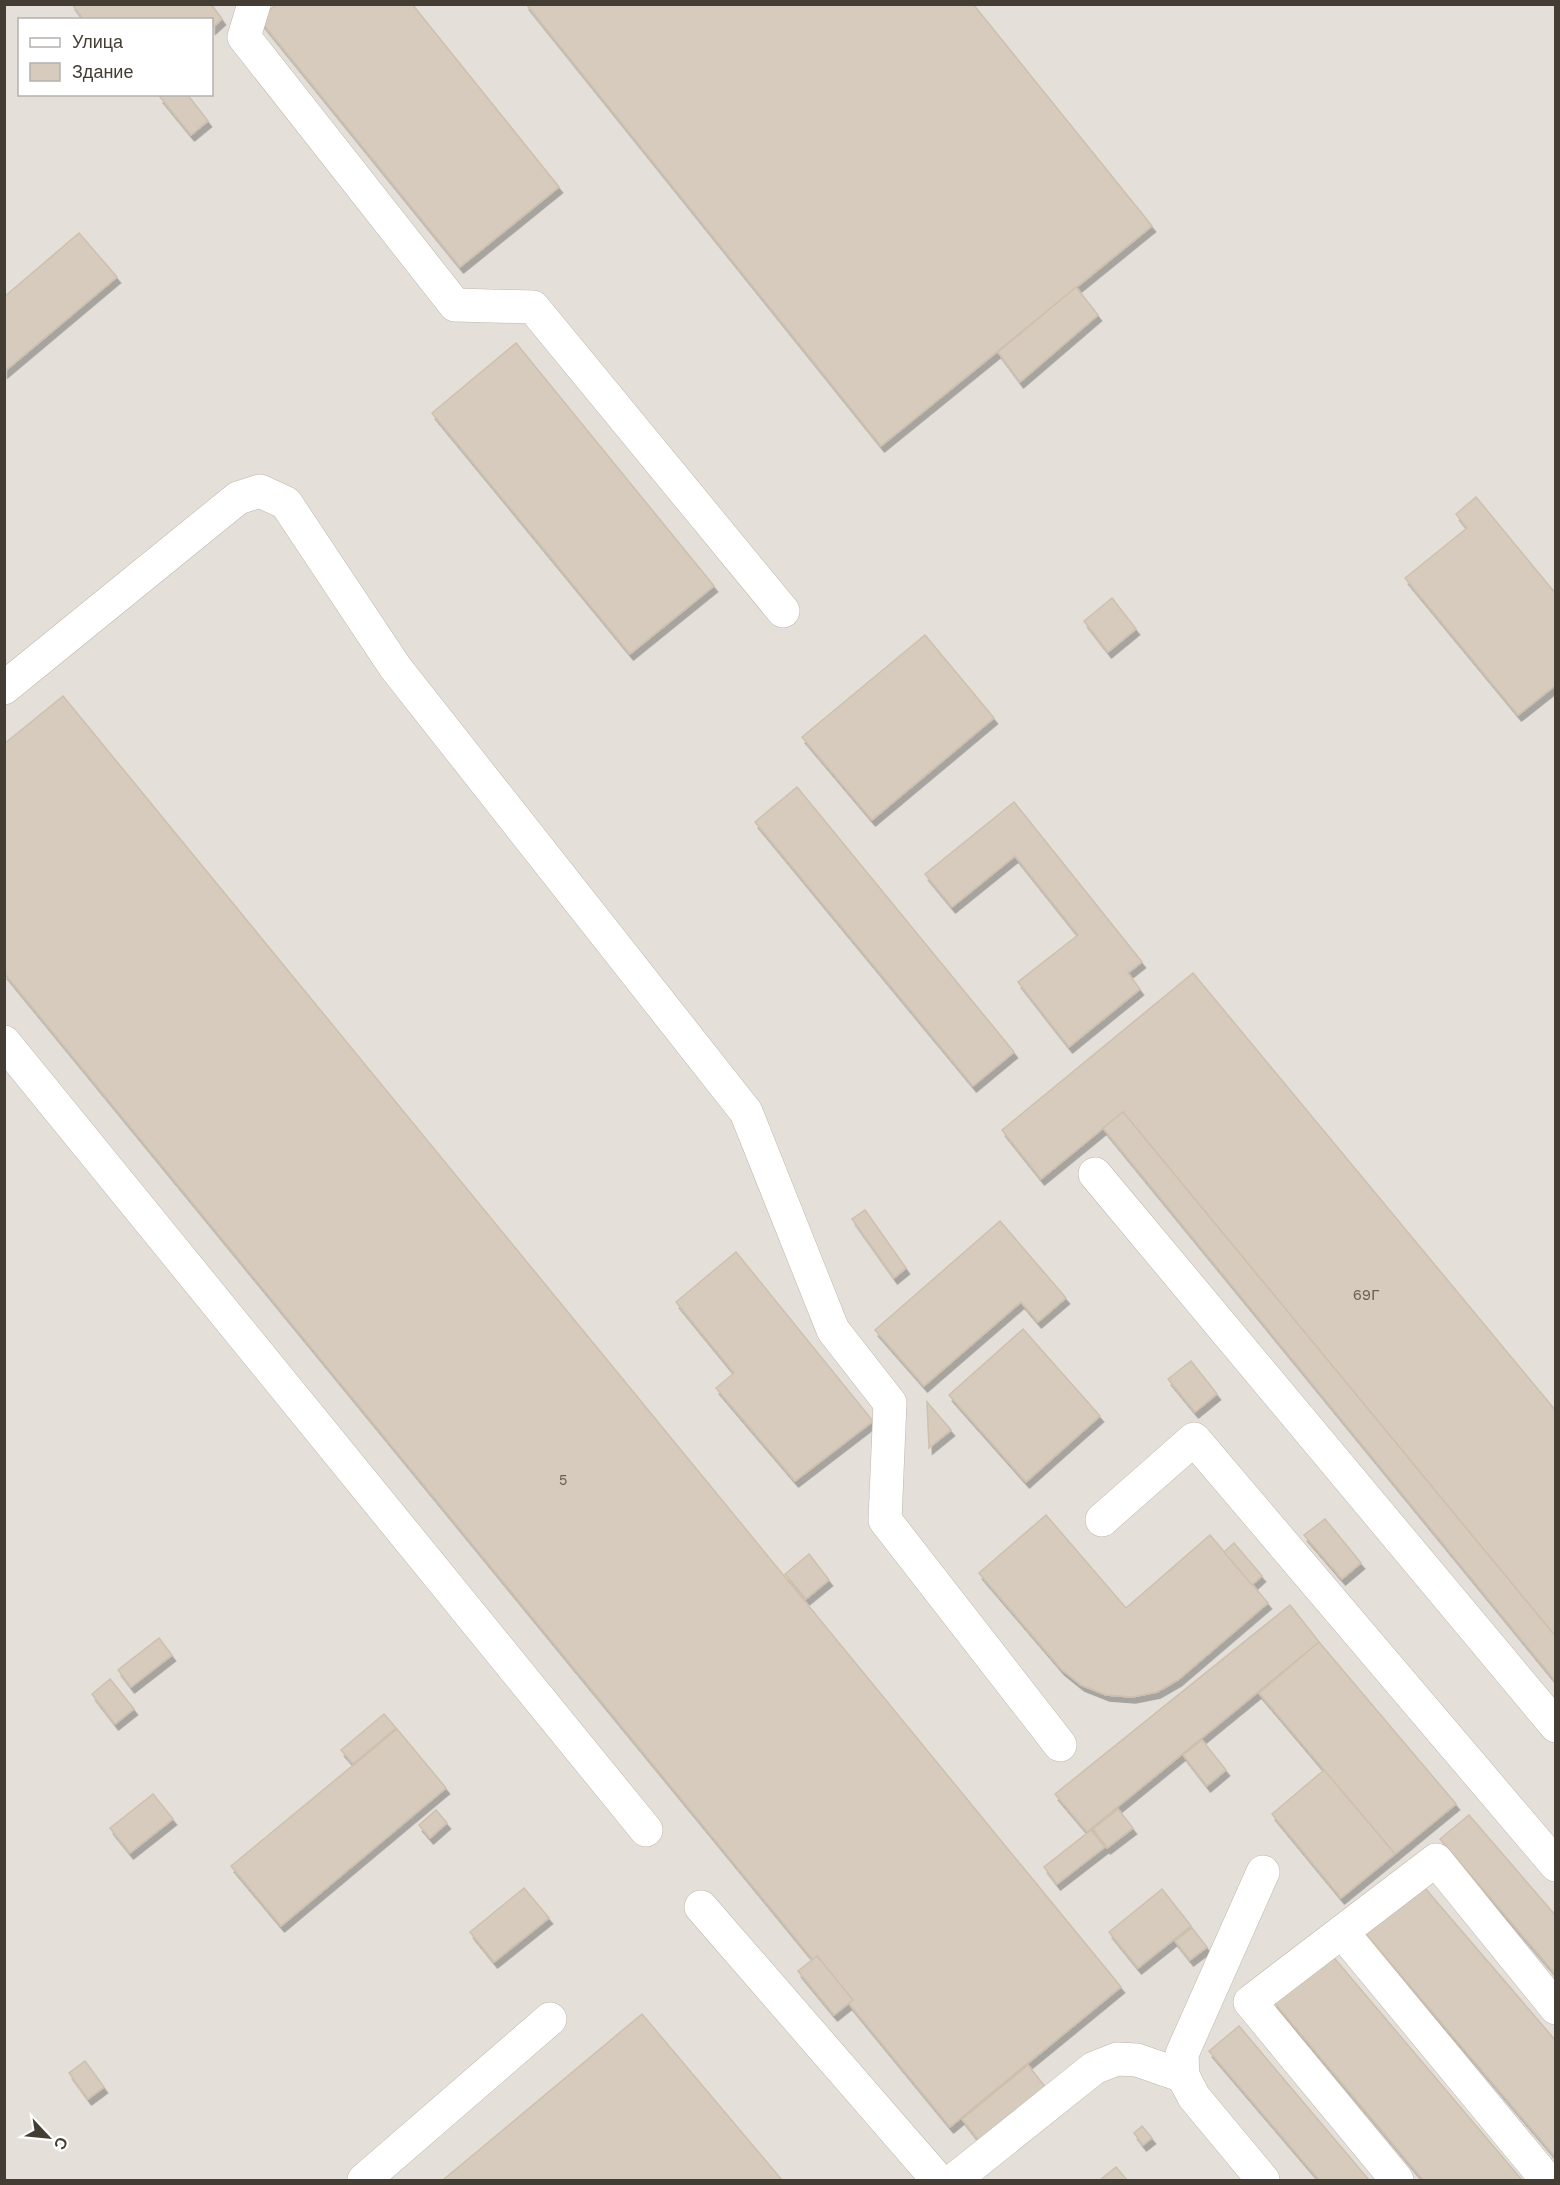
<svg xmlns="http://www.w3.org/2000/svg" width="1560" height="2185" font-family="'Work Sans',sans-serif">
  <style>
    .industrial { fill: #e4dfd9; fill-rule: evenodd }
    .building { fill: #d6cbbd; stroke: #cec0ad; stroke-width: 1.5; filter: url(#shadow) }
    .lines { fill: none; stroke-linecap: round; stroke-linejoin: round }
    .minor-casing { stroke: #c0b7aa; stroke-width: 34 }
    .minor { stroke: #fff; stroke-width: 33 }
    .labels { text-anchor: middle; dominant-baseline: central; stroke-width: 6; stroke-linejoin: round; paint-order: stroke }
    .number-label { font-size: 15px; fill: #686056 }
  </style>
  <defs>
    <filter id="shadow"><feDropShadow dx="3.5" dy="6" stdDeviation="0" flood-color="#0004"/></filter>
  </defs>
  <rect width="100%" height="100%" fill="#f2ede4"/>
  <path class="industrial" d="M5,5H1555V2180H5ZM20,20H212V94H20Z"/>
  <g class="building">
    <polygon points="72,4 211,4 222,19 212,28 212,20 84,20"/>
    <polygon points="277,4 412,4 559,187 460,267 259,19"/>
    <polygon points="526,4 973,4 1152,226 881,446"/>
    <polygon points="163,94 187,94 208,121 191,135 160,97"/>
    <polygon points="79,233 117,277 4,372 4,297"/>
    <polygon points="1076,287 1098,315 1020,382 998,352"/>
    <polygon points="516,343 714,586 630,654 432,413"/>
    <polygon points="1476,497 1556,594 1556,685 1518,715 1405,578 1467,528 1456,514"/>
    <polygon points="1112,598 1136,629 1108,652 1084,621"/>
    <polygon points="925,635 994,718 872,820 802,737"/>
    <polygon points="63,696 1121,1987 950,2127 4,973 4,744"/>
    <polygon points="797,787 1014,1052 973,1086 755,822"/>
    <polygon points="1014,802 1142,962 1128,973 1140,989 1069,1047 1018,982 1078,935 1015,856 952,907 925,874"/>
    <polygon points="1193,973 1556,1411 1556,1637 1123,1112 1041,1179 1002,1130"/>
    <polygon points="1123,1112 1556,1637 1556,1682 1103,1128"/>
    <polygon points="865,1210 906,1268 894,1278 852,1219"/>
    <polygon points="1000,1221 1066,1298 1038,1322 1021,1302 924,1386 875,1330"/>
    <polygon points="736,1252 873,1421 795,1481 716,1388 734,1373 676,1302"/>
    <polygon points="1023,1329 1100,1416 1026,1482 949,1395"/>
    <polygon points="1191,1361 1217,1394 1195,1412 1168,1379"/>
    <polygon points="927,1402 951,1430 929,1448"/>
    <polygon points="1046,1515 1126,1608 1210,1535 1268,1603 1178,1680 1157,1692 1132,1697 1106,1695 1081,1685 1061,1669 979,1573"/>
    <polygon points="1325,1519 1361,1563 1342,1579 1304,1535"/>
    <polygon points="1234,1543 1262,1576 1252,1585 1224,1552"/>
    <polygon points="809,1554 829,1580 806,1599 785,1574"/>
    <polygon points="1290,1605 1319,1642 1087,1832 1055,1794"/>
    <polygon points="159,1638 172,1655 131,1687 118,1670"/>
    <polygon points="1319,1642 1456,1804 1395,1854 1259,1693"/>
    <polygon points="110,1679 134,1709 115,1724 92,1694"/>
    <polygon points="384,1714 396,1728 353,1764 341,1750"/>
    <polygon points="397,1729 446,1788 281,1926 231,1866"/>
    <polygon points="1202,1740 1226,1770 1207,1786 1183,1755"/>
    <polygon points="1324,1770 1395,1854 1341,1898 1272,1814"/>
    <polygon points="153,1794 173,1819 130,1853 110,1828"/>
    <polygon points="1118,1809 1133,1828 1107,1848 1093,1829"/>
    <polygon points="436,1810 447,1823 430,1838 419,1825"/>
    <polygon points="1469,1815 1556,1916 1556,1975 1440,1839"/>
    <polygon points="1091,1830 1105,1847 1057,1884 1044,1867"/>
    <polygon points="1418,1880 1556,2041 1556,2158 1361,1928"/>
    <polygon points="524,1888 549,1918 494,1962 470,1932"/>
    <polygon points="1162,1889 1191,1926 1138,1968 1109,1932"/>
    <polygon points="1192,1928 1207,1947 1190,1960 1175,1941"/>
    <polygon points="1330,1953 1522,2180 1423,2180 1273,2001"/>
    <polygon points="817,1956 853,2000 834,2015 798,1971"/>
    <polygon points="642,2014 782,2180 443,2180"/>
    <polygon points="1239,2026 1369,2180 1319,2180 1209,2051"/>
    <polygon points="85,2061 104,2087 88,2099 69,2073"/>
    <polygon points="1028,2065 1046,2088 980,2142 962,2119"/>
    <polygon points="1142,2126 1152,2138 1143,2145 1134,2133"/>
    <polygon points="1116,2167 1127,2180 1100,2180"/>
  </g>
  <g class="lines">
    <defs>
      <g id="minor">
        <polyline points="254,4 244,37 455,305 533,307 783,611"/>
        <polyline points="4,688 238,498 260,491 286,503 395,667 746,1112 833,1330 890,1403 885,1520 1060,1745"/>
        <polyline points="4,1042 646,1830"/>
        <polyline points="1095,1174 1556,1726"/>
        <polyline points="1102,1520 1194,1439 1556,1865"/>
        <polyline points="1263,1872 1182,2054 1183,2076 1194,2097 1263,2180"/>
        <polyline points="701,1907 938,2180"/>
        <polyline points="1342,1932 1547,2180"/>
        <polyline points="364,2180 550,2019"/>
        <polyline points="954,2180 1094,2068 1117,2059 1137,2060 1183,2076"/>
        <polyline points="1397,2180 1250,2002 1436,1860 1556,2008"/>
      </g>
    </defs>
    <use href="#minor" class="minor-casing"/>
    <use href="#minor" class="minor"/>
  </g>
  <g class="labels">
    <g class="number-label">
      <text x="1366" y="1295">69Г</text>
      <text x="563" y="1480">5</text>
    </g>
  </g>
  <rect width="1560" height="2185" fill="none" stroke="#443d34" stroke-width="12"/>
  <rect x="18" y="18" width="195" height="78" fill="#ffffff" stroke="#b4b1ae" stroke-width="1.5"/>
  <rect x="30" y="38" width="30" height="9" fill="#ffffff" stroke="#b4b1ae" stroke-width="1.5"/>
  <text x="72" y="48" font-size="18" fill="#443d34">Улица</text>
  <rect x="30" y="63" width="30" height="18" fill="#d6cbbd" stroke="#b4b1ae" stroke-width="1.5"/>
  <text x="72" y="78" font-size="18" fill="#443d34">Здание</text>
  <g transform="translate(48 2137) rotate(116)" stroke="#ffffff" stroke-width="4.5" paint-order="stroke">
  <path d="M0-4.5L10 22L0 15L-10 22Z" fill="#443d34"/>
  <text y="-9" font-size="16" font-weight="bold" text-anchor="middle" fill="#443d34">С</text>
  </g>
</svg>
